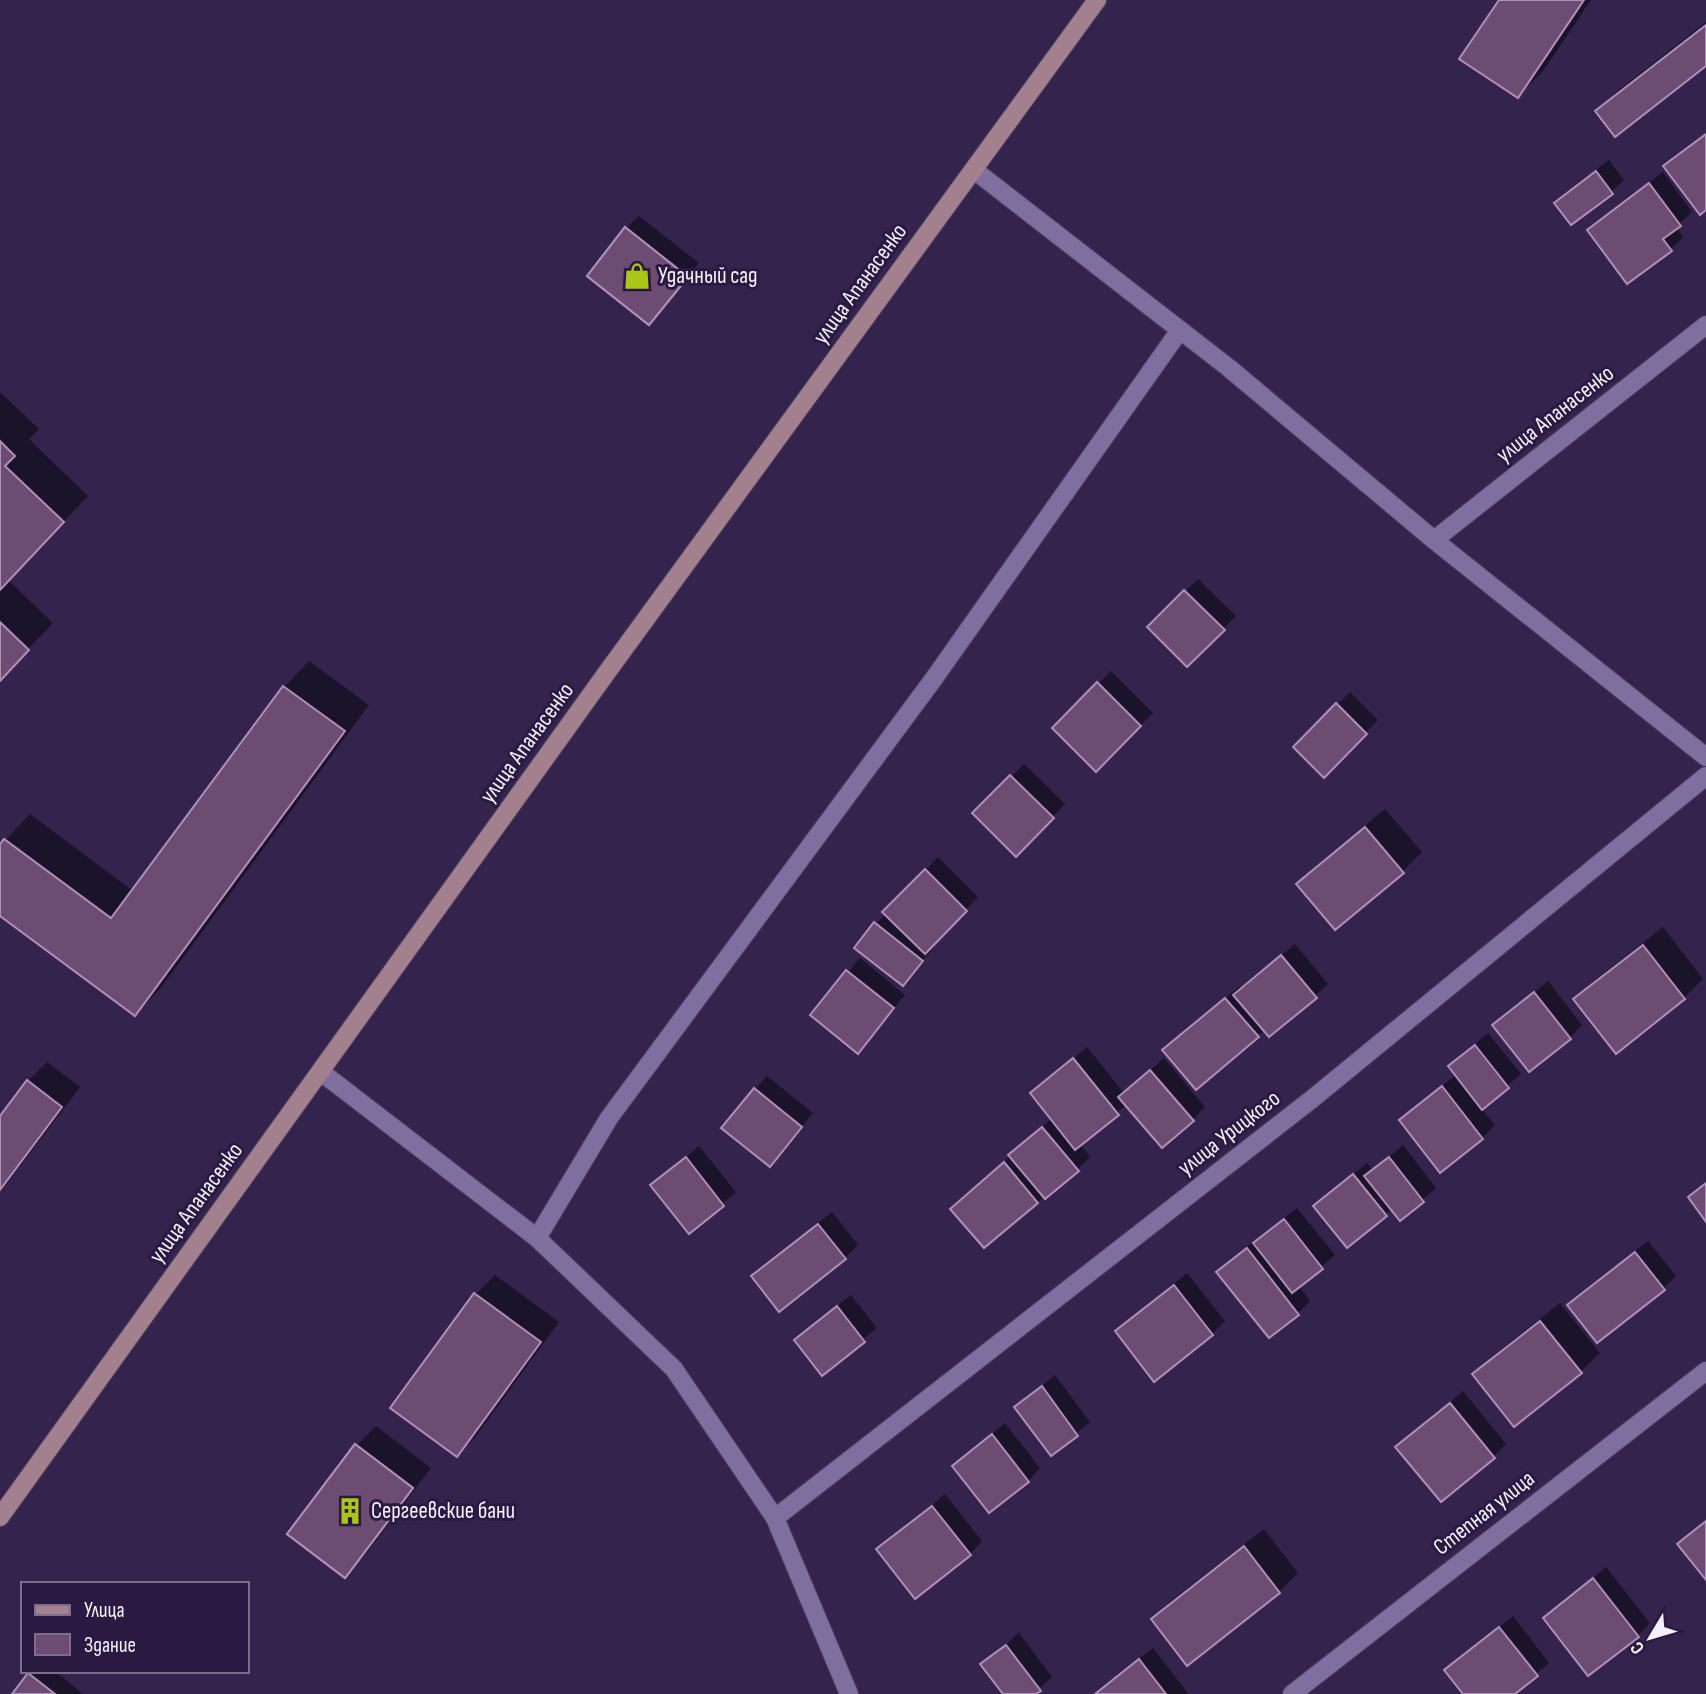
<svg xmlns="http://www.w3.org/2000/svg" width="1706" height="1694" font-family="'Sofia Sans Condensed',sans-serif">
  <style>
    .shadow { fill: #0007 }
    .building { fill: #6c4c73; stroke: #b08eb9; stroke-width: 2 }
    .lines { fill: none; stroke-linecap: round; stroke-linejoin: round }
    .minor-casing { stroke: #4c3e5e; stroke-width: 20 }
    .secondary-casing { stroke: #4c3e5e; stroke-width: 20 }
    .minor { stroke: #7f6f9e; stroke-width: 18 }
    .secondary { stroke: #a2808e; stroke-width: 18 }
    .labels { text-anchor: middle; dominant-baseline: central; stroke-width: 6; stroke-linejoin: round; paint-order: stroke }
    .poi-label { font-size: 23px; fill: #f4f1fc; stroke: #2a1a42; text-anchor: start }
    .street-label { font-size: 23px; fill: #f4f1fc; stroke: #2a1a42 }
  </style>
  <rect width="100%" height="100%" fill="#34244d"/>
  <g class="shadow">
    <polygon points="1501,0 1591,0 1543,71 1518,96"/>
    <polygon points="1706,22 1706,64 1597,112 1616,92"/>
    <polygon points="1706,133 1706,208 1666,166"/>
    <polygon points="1609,160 1624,180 1611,192 1556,203 1569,190"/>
    <polygon points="1663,172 1692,212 1676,227 1683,237 1671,249 1628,282 1589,230 1602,218"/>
    <polygon points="639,216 699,263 649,323 626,228"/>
    <polygon points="0,392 39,429 29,439 88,496 8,580 53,623 0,678"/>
    <polygon points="1198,579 1236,616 1187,665 1149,627"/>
    <polygon points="309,661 369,705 160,989 135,1014 0,914 0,846 30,814 133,891 284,687"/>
    <polygon points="1111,671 1153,713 1096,770 1054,728"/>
    <polygon points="1350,692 1378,720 1324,775 1296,747"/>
    <polygon points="1024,764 1065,804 1016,854 975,813"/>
    <polygon points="1385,809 1422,852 1403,871 1298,884 1317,865"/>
    <polygon points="938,857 978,897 931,945 934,947 902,984 876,924"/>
    <polygon points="1663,927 1703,979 1684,998 1576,999 1595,980"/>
    <polygon points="1295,944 1328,984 1315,996 1265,1029 1258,1036 1177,1038 1239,987 1241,989"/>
    <polygon points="860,958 905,995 858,1051 812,1015"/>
    <polygon points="1548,981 1582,1025 1570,1038 1494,1025"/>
    <polygon points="1488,1033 1521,1074 1481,1108 1495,1125 1482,1138 1401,1120 1457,1074 1450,1066"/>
    <polygon points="1087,1047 1124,1093 1164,1058 1205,1107 1192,1120 1127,1104 1080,1144 1090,1157 1078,1169 984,1246 952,1209 1052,1118 1032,1093"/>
    <polygon points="47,1062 80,1087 0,1193 0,1119 28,1081"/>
    <polygon points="767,1076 813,1113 770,1165 755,1089"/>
    <polygon points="1403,1145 1436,1188 1400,1219 1392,1209 1347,1246 1316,1206 1367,1163 1373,1170"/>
    <polygon points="699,1146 736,1192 689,1231 653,1185"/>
    <polygon points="1297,1208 1335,1255 1299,1286 1310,1301 1298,1313 1219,1272 1231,1259"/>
    <polygon points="832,1212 858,1245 845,1258 753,1277 766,1264"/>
    <polygon points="1648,1241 1676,1276 1663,1289 1570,1305 1582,1292"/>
    <polygon points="1187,1273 1225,1321 1212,1334 1117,1331"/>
    <polygon points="495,1275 559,1322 476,1436 457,1455 393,1407 476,1294"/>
    <polygon points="851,1295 877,1328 822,1373 796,1340"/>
    <polygon points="1560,1303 1600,1353 1580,1372 1475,1374 1494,1355"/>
    <polygon points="1055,1375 1090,1422 1051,1454 1016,1407"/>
    <polygon points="1463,1391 1506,1444 1493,1457 1397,1447"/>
    <polygon points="1005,1423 1040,1468 1028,1481 954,1466"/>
    <polygon points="376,1426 431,1468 364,1556 345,1575 289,1533 357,1445"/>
    <polygon points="945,1494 982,1541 970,1554 879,1549"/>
    <polygon points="1264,1529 1298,1573 1279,1592 1153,1619 1172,1600"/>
    <polygon points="1606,1567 1650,1623 1638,1636 1545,1618"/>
    <polygon points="1513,1616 1549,1663 1513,1694 1465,1694 1447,1670"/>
    <polygon points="1019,1633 1052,1677 1033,1694 1005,1694 982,1665"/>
    <polygon points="1153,1648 1188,1693 1186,1694 1094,1694"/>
    <polygon points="32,1671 55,1671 83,1694 14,1694"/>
  </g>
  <g class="building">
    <polygon points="1499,0 1584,0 1518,98 1459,59"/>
    <polygon points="1706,25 1706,66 1615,137 1595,111"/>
    <polygon points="1706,134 1706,210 1700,215 1663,166"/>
    <polygon points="1596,171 1613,194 1571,225 1554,203"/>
    <polygon points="1649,183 1681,226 1663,239 1672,251 1627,284 1587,230"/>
    <polygon points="625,227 688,277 649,325 587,276"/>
    <polygon points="625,227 688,277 649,325 587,276"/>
    <polygon points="0,441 15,456 5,466 64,522 0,590"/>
    <polygon points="1184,590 1225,630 1187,667 1147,627"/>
    <polygon points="0,622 29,650 0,681"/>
    <polygon points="1097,682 1141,726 1096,772 1052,728"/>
    <polygon points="283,686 345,731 135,1016 0,916 0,844 4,839 111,918"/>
    <polygon points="1336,703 1367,734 1324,778 1293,747"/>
    <polygon points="1010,775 1054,818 1016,857 972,813"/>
    <polygon points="1365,827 1404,873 1335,930 1296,884"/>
    <polygon points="925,869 967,911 925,954 882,912"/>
    <polygon points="874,922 923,961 903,986 854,948"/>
    <polygon points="1643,945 1685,999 1616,1054 1573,999"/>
    <polygon points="1281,955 1317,998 1269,1037 1233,995"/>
    <polygon points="846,970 894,1008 858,1054 810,1015"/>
    <polygon points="1534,992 1571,1039 1529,1072 1492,1025"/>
    <polygon points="1225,998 1259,1037 1196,1090 1162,1050"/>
    <polygon points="1475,1045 1509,1088 1482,1110 1448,1066"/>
    <polygon points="1073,1058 1119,1115 1075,1150 1030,1093"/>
    <polygon points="1150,1070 1194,1121 1162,1148 1118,1097"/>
    <polygon points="27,1080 62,1107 0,1190 0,1116"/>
    <polygon points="1442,1086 1483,1139 1440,1173 1399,1120"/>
    <polygon points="754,1088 802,1127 770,1167 721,1128"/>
    <polygon points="1042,1127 1079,1171 1045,1199 1008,1155"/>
    <polygon points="686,1157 724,1206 689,1234 650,1185"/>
    <polygon points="1389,1157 1424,1202 1400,1221 1364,1176"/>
    <polygon points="1004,1162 1038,1203 984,1248 950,1209"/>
    <polygon points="1353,1174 1387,1216 1347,1248 1313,1206"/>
    <polygon points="1706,1183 1706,1222 1688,1197"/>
    <polygon points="1284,1219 1323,1269 1292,1293 1253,1243"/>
    <polygon points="818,1224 846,1259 779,1312 751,1276"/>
    <polygon points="1247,1248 1299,1315 1269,1338 1216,1272"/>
    <polygon points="1635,1252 1665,1290 1597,1343 1567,1305"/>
    <polygon points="1174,1285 1213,1335 1154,1382 1115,1331"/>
    <polygon points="474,1293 541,1342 457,1457 390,1408"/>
    <polygon points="837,1306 865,1342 822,1376 794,1340"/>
    <polygon points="1540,1321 1582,1373 1514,1427 1472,1374"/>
    <polygon points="1042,1386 1078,1436 1051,1456 1014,1407"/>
    <polygon points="1450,1403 1495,1458 1441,1502 1395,1447"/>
    <polygon points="992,1434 1029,1482 989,1513 952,1466"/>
    <polygon points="355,1444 413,1488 345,1578 287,1534"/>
    <polygon points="355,1444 413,1488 345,1578 287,1534"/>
    <polygon points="932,1506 971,1555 915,1599 876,1549"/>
    <polygon points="1706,1521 1706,1580 1677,1544"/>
    <polygon points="1244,1546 1280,1593 1187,1666 1151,1619"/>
    <polygon points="1593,1578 1639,1637 1588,1676 1543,1618"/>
    <polygon points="1499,1627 1538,1676 1515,1694 1463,1694 1444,1670"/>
    <polygon points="1006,1645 1041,1691 1036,1694 1003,1694 980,1664"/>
    <polygon points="1139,1659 1166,1694 1095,1694"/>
    <polygon points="28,1673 55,1694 12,1694"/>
  </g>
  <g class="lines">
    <defs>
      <g id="minor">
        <polyline points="974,170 1229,368 1434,540 1706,757"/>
        <polyline points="1434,540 1706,325"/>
        <polyline points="321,1072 537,1238 674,1369 775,1518 849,1694"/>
        <polyline points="537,1238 609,1118 935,677 1180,330"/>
        <polyline points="775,1518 1312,1099 1706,776"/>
        <polyline points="1292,1694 1706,1371"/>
      </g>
      <polyline id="secondary" points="0,1517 605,675 1097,0"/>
    </defs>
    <use href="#minor" class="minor-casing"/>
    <use href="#secondary" class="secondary-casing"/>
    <use href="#minor" class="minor"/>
    <use href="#secondary" class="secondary"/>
  </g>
  <defs>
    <symbol id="shop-bare" viewBox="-9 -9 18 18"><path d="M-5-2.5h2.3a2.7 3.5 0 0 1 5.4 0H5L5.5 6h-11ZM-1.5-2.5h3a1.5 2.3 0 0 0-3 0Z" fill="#aac717" stroke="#2a1a42" stroke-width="2.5" paint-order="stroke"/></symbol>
    <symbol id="building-bare" viewBox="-9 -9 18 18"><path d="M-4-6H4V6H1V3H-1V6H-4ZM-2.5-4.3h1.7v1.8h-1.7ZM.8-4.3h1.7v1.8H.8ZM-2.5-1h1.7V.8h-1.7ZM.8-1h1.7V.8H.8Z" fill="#aac717" stroke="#2a1a42" stroke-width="2.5" paint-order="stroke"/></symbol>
  </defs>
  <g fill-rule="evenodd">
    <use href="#shop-bare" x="618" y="257" width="38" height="38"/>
    <use href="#building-bare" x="331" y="1492" width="38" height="38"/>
  </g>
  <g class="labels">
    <g class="poi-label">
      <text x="658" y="276">Удачный сад</text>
      <text x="371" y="1511">Сергеевские бани</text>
    </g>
    <g class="street-label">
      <text transform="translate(860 284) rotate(-54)">улица Апанасенко</text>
      <text transform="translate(1555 414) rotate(-38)">улица Апанасенко</text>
      <text transform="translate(527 743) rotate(-54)">улица Апанасенко</text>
      <text transform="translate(1229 1133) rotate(-38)">улица Урицкого</text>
      <text transform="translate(196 1203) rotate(-54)">улица Апанасенко</text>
      <text transform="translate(1484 1513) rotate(-38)">Степная улица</text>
    </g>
  </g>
  <rect x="21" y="1582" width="228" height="91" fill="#2a1a42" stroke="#7b708c" stroke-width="2"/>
  <rect x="35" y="1605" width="35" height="10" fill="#a2808e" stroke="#7b708c" stroke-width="2"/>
  <text x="84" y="1617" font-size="21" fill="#f4f1fc">Улица</text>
  <rect x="35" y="1634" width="35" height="21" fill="#6c4c73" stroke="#7b708c" stroke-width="2"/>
  <text x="84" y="1652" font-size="21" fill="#f4f1fc">Здание</text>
  <g transform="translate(1650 1638) rotate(232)" stroke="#2a1a42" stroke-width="5" paint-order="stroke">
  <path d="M0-5L12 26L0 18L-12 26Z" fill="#f4f1fc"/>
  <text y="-10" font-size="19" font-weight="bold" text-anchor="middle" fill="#f4f1fc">С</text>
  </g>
</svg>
